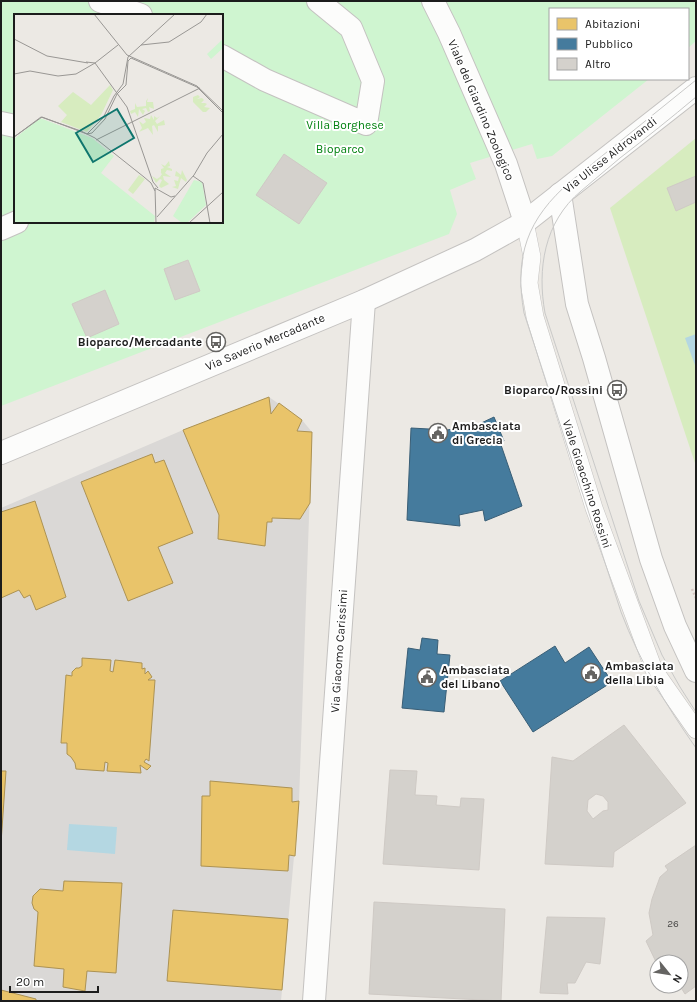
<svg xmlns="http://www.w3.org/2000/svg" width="697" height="1002" font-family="Karla,sans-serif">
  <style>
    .residential { fill: #dad8d6 }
    .grass { fill: #d7ecbf }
    .park { fill: #cff5d0; fill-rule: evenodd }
    .water { fill: #b4d7e2 }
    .homes { fill: #e9c46a; stroke: #ac9253 }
    .public { fill: #457b9d; stroke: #395e76 }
    .building { fill: #d4d1cc; stroke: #cfcac5; fill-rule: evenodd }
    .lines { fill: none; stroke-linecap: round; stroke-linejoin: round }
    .service-casing { stroke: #c4c2c0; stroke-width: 18 }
    .pedestrian-casing { stroke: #c4c2c0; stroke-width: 24 }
    .minor-casing { stroke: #c4c2c0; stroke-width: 24 }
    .tertiary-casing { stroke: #c4c2c0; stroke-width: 24 }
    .path { stroke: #d7c7c3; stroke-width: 2.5; stroke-dasharray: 2 2; stroke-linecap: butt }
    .service { stroke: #fcfcfb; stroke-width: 17 }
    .pedestrian { stroke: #fcfcfb; stroke-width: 22 }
    .minor { stroke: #fcfcfb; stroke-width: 22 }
    .tertiary { stroke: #fcfcfb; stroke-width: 22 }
    .tram { stroke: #c9c9c8; stroke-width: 1 }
    .labels { text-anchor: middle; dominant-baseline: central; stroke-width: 4; stroke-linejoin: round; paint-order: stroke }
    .number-label { font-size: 10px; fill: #4b4a49 }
    .street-label { font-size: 12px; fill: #1c1c1c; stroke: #fff }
    .park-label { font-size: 12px; fill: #028210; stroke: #fff }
    .poi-label { font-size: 12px; font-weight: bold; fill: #1c1c1c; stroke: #fff; text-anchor: start }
    .inset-road { fill: none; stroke: #999794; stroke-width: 1 }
    .view { fill: #0f766e; fill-opacity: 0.15; stroke: #0f766e; stroke-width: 2 }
    .inset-edge { fill: none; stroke: #1c1c1c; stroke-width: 2 }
  </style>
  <rect width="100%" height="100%" fill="#ece9e4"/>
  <polygon class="residential" points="269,397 302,420 312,432 299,801 281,1001 1,1001 1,508 183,430"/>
  <polygon class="grass" points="696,138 696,466 610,208"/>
  <path class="park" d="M1,1H696V41L688,48V9H550V79H649L552,156L537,159L532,144L470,163L476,179L450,190L457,214L449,234L1,406ZM15,15H222V222H15Z"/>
  <g class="water">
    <polygon points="696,334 696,368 685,338"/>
    <polygon points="69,824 117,827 115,854 67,850"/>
  </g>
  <g class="homes">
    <polygon points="269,397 271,414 279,403 302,420 297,431 312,432 310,503 300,519 272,518 272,522 267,522 265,546 218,539 219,515 183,430"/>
    <polygon points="152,454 155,463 164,460 193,533 158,547 173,583 128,601 81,482"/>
    <polygon points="35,501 66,597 36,610 30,595 24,598 19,590 1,598 1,512"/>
    <polygon points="82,658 111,660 110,671 113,672 115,660 142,663 142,669 145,668 145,674 148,671 152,677 148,680 155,680 149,761 146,759 144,762 151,766 147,770 140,765 141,773 107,771 108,763 105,762 104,771 76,769 75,763 71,757 67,754 67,743 61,743 66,675 72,676 72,672 76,668 79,668 82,666"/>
    <polygon points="1,771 6,771 1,843"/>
    <polygon points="210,781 292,788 292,802 299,801 295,856 289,855 288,871 201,866 202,796 210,796"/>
    <polygon points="64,881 122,883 116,973 87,971 85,991 63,987 64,969 34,966 38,912 34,909 32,903 33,896 40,889 63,891"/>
    <polygon points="173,910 288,919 282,990 167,981"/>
    <polygon points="1,990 36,999 36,1001 1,1001"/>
  </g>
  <g class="public">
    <polygon points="494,417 504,441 500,442 522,506 485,521 483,510 459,515 460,526 407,520 411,428 447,430 477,425"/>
    <polygon points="422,638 438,640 437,654 450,655 444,712 402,708 408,648 420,650"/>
    <polygon points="555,646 565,663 589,647 612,682 533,732 500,681"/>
  </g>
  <g class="building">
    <polygon points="284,154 327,183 299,224 256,195"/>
    <polygon points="696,176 696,202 676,211 667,188"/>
    <polygon points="188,260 200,291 175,300 164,269"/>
    <polygon points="105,290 119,324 87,338 72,304"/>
    <path d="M624,725L686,803L614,852L613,867L545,864L552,757L573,761ZM596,794L603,796L608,802V810L603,811L593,819L587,811L588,800Z"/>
    <polygon points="390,770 417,771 415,795 437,796 436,805 460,807 461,798 484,799 479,870 383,864"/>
    <polygon points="696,845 696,986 685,994 680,986 681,962 657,962 657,964 646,941 653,935 649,913 652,899 660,877 668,870 665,866"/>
    <polygon points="374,902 505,909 501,1001 369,994"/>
    <polygon points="547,917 605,918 600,964 586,962 575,983 567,983 568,994 540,993"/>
  </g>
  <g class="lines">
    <defs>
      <polyline id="service" points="525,222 532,257 529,283 535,317 594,508 654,670 696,730"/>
      <g id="pedestrian">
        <polyline points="100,1 141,15"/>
        <polyline points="222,56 265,80 366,124 373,81 351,28 318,1"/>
        <polyline points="1,123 15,126"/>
        <polyline points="1,229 17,222"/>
      </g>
      <polyline id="minor" points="433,1 449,33 506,164 525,222"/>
      <g id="tertiary">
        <polyline points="560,194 577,304 594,358 651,559 675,626 696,671"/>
        <polyline points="1,453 364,301 475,250 525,222 696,88"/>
        <polyline points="314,1001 364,301"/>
      </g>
    </defs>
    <use href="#service" class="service-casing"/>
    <use href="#pedestrian" class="pedestrian-casing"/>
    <use href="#minor" class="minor-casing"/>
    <use href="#tertiary" class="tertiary-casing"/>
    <polyline class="path" points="692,589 696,598"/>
    <use href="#service" class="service"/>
    <use href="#pedestrian" class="pedestrian"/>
    <use href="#minor" class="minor"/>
    <use href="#tertiary" class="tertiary"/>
    <g class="tram">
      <path d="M696,80L571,181C527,219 514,256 524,313L621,612C640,662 665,704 696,748"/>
      <path d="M696,97C671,118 646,138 620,158C607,169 594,180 581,191C544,222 537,269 545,313L639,601L662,655L680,687L696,712"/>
    </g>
  </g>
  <defs>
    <symbol id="bus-ring" viewBox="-11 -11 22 22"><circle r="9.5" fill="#fff" stroke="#656462" stroke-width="1.5"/><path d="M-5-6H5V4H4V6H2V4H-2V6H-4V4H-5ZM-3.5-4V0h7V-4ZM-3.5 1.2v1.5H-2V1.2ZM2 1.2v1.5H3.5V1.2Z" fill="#656462"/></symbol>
    <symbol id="civic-ring" viewBox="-11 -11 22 22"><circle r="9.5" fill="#fff" stroke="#656462" stroke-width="1.5"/><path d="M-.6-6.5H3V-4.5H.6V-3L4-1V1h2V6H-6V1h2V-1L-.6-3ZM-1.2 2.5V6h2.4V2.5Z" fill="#656462"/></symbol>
  </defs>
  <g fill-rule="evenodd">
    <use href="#bus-ring" x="205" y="331" width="22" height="22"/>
    <use href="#bus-ring" x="606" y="379" width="22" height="22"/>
    <use href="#civic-ring" x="427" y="422" width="22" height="22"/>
    <use href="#civic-ring" x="580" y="662" width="22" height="22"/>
    <use href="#civic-ring" x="416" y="666" width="22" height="22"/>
  </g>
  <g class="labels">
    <g class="number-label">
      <text x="673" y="924">26</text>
    </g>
    <g class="street-label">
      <text transform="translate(481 110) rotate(67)">Viale del Giardino Zoologico</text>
      <text transform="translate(610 155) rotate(-38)">Via Ulisse Aldrovandi</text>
      <text transform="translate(265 342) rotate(-23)">Via Saverio Mercadante</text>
      <text transform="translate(587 484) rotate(72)">Viale Gioacchino Rossini</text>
      <text transform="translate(339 651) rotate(-86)">Via Giacomo Carissimi</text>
    </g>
    <g class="park-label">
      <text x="345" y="125">Villa Borghese</text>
      <text x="340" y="149">Bioparco</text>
    </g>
    <g class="poi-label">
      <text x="202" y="342" text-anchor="end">Bioparco/Mercadante</text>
      <text x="603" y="390" text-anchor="end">Bioparco/Rossini</text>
      <text x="452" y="426">Ambasciata<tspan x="452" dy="14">di Grecia</tspan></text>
      <text x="605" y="666">Ambasciata<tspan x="605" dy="14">della Libia</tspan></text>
      <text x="441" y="670">Ambasciata<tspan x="441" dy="14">del Libano</tspan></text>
    </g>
  </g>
  <g transform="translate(14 14)">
    <rect width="209" height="209" fill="#ece9e4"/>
    <path d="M96,71L99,76L87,101L73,118L47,108L53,101L44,92L59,78L77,91ZM184,81L186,83L183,85L188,84L190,86L187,89H191L193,90L190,93L196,94L192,98H189L179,88V83ZM134,84L133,88H139L140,95L135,93L136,97L134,98L132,94L128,95L131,97L129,101L125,95L124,103L121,98L117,100L116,97L121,95V89L123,93L132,92V87ZM137,101L140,106V102L143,104L146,102L141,107L143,110L150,106L151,111L144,112V118L140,111L138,112L139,121L134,114L125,118L128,114L125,107L129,110L132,108L130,104L136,105ZM155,147L156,152L153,153L158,155V157L153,156L151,159L157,163L149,162L150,166L155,170L147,174L145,172L148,166L146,165L142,169L138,162L143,165L146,163L148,160L143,155L147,159V155L150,154L147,150L151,152ZM168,156L173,166L172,168L167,164L164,175L158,173L162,172L160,166L164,167L165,163L161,162L162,157L167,161ZM125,161L131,165L119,180L114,176Z" fill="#d7ecbf"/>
    <path d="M208,26L209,34L197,45L193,40ZM26,104L78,124L100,142L87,159L141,202L140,209H0V125ZM180,166L188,168L192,191L173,209H168L159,202Z" fill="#cff5d0"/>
    <path class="inset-road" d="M80,0L113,41L183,72L209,97M0,25L33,42L74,49M127,31L155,28L187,8L193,0M72,48L81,49L113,93L139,168L144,174M0,60L16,57L44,62L62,60L81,49L104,31M73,120L89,104L100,82L109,70L114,43L161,0M0,123L27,103L67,117L81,124L130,163L137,169L141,177M0,123L28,103L73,120L78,119L91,105L103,80L112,71L114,47L117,44L183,73L209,99M82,126L186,74M179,162L189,169L196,209M143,203L180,161L193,139L209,120M142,209L141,174L157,183L161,182M175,209L209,178"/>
    <path class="view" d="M103,95L120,124L79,148L62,119Z"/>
    <rect width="209" height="209" class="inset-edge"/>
  </g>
  <rect width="697" height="1002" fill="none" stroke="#1c1c1c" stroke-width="4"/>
  <rect x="549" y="8" width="140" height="72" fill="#ffffff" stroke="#a4a4a4"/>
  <rect x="557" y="18" width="20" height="12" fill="#e9c46a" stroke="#a4a4a4"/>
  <text x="585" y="28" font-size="12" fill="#1c1c1c">Abitazioni</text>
  <rect x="557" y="38" width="20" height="12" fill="#457b9d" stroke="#a4a4a4"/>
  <text x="585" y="48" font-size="12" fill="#1c1c1c">Pubblico</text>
  <rect x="557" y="58" width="20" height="12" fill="#d4d1cc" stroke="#a4a4a4"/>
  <text x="585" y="68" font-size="12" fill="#1c1c1c">Altro</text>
  <g transform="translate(669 974) rotate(120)"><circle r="19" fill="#ffffff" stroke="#a4a4a4"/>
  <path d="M0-3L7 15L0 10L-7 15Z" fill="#656462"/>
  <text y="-6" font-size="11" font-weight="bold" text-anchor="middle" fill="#1c1c1c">N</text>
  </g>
  <path d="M10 986v6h88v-6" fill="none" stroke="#1c1c1c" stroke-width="2"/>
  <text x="16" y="986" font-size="12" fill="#1c1c1c" stroke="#ffffff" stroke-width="3" paint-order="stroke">20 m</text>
</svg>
